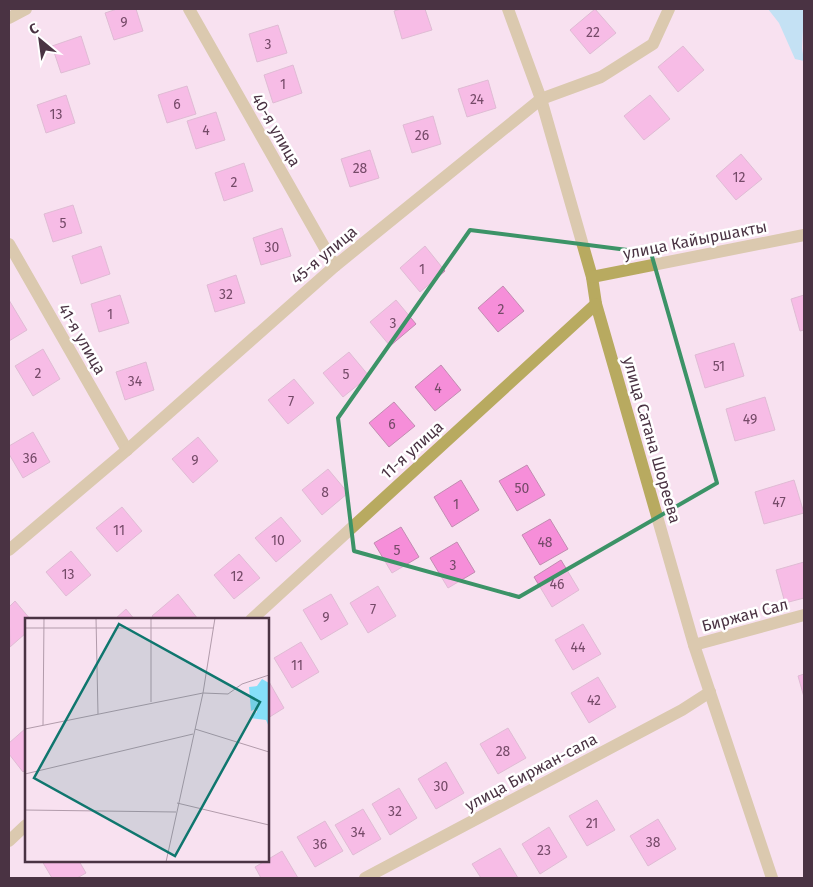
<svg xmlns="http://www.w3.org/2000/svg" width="813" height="887" font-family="'Fira Sans',sans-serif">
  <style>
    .water { fill: #85dff9 }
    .building { fill: #f68ed9; stroke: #c28cb1 }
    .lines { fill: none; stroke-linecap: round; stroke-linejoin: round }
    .minor { stroke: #b8aa60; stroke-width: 12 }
    .marked { fill: none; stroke: #3c9367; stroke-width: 4; stroke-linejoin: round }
    .labels { text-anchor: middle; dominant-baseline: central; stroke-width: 5; stroke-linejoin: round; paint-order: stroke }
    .number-label { font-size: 14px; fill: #754a68 }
    .street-label { font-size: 16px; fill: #4a3343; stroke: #fff }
    .inset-road { fill: none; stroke: #b29bab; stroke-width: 1 }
    .view { fill: #0f766e; fill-opacity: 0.15; stroke: #0f766e; stroke-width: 2.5 }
    .inset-edge { fill: none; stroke: #4a3343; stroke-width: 2.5 }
  </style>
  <rect width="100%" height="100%" fill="#f8e1f0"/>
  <polygon class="water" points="768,9 804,9 802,48 804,61 795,59 779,23"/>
  <g class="building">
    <polygon points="117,9 136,9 143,31 114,40 105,13"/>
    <polygon points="401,9 425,9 432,30 402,39 394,11"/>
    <polygon points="595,9 616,33 590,54 570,30"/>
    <polygon points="278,25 287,53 257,62 249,34"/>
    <polygon points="81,36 90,64 61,73 52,46"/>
    <polygon points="683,46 704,70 678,92 658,67"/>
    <polygon points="293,65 302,93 273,103 264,75"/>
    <polygon points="488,80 496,108 467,117 458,89"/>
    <polygon points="187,86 196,114 167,123 158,95"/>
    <polygon points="66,95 75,123 46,133 37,105"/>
    <polygon points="650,95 670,119 644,140 624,116"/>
    <polygon points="216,112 225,140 196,149 187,121"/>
    <polygon points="433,116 441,144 412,153 403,125"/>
    <polygon points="370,150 379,178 350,187 341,159"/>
    <polygon points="741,154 762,179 736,200 716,176"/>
    <polygon points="244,163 253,191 224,201 215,173"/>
    <polygon points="73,205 82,233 53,242 44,214"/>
    <polygon points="282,228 291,256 261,265 253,238"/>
    <polygon points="101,246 110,274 81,284 72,256"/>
    <polygon points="425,246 445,271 420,292 400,268"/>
    <polygon points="236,275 245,303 215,312 207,285"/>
    <polygon points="503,286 524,311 498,332 478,308"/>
    <polygon points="120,295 129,323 99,332 91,304"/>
    <polygon points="804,295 804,330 800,331 791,299"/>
    <polygon points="9,300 27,330 9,341"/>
    <polygon points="396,300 416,324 390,346 370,322"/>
    <polygon points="734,343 744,376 705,388 695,355"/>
    <polygon points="43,349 60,379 33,396 15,366"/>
    <polygon points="349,352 369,376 343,397 323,373"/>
    <polygon points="146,362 154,390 125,400 116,372"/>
    <polygon points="441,365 461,390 435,411 415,387"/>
    <polygon points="294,379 314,403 288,424 268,400"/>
    <polygon points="765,397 775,430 735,441 726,409"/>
    <polygon points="394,402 415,426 389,447 369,423"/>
    <polygon points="33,432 50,462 23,478 9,454 9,446"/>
    <polygon points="198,437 218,461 193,483 172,459"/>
    <polygon points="527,465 545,495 517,511 499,481"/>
    <polygon points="328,469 348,493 322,515 302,490"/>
    <polygon points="461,480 479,510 452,527 434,497"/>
    <polygon points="794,480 804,513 764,524 755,492"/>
    <polygon points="122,507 142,531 117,552 96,528"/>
    <polygon points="281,517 301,541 276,562 255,538"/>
    <polygon points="550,519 568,549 540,565 522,535"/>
    <polygon points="401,527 419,557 392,573 374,543"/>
    <polygon points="457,542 475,572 448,588 430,558"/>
    <polygon points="71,551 91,575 66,596 46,572"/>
    <polygon points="239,554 260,578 234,599 214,575"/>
    <polygon points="561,560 579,590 552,607 534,577"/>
    <polygon points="804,562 804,598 785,603 776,570"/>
    <polygon points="378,586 396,616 368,633 350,603"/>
    <polygon points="178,594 198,619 155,620 152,616"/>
    <polygon points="331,594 348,624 321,640 303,610"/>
    <polygon points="15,601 31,620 26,620 26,633 10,647 9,607"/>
    <polygon points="126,609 135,620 114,620"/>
    <polygon points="583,624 601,654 573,670 555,640"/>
    <polygon points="301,642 319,672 292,688 274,658"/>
    <polygon points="804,674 804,697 798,676"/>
    <polygon points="598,677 616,707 589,723 571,693"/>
    <polygon points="268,680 284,708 268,718"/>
    <polygon points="26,728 26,769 23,772 9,754 9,743"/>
    <polygon points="508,728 526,758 498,774 480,744"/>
    <polygon points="446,762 464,793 436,809 418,779"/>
    <polygon points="399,788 417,818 390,835 372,804"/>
    <polygon points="597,800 615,830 587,846 569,816"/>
    <polygon points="363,809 381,839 353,855 335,825"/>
    <polygon points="658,819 676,849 648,866 630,836"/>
    <polygon points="325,821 343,851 315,867 297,837"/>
    <polygon points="549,827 567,857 540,874 522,844"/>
    <polygon points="500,848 518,878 481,878 472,864"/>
    <polygon points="282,851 298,878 261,878 255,867"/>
    <polygon points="42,861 79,861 86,873 77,878 52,878"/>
  </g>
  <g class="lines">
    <g class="minor">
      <polyline points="189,9 335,266"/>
      <polyline points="508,9 541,99 592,277 596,304 694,645 772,878"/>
      <polyline points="9,18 26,9"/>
      <polyline points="9,244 127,450"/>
      <polyline points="592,277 804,235"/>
      <polyline points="9,550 127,450 335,266 541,99 601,77 653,44 669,9"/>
      <polyline points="251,620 596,304"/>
      <polyline points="694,645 804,615"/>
      <polyline points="9,841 26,825"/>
      <polyline points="365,878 682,710 710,692"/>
    </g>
  </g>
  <path d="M0 0H813V887H0ZM470,230L651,253L717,483L519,597L354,551L338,418Z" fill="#f8e1f0" fill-opacity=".55" fill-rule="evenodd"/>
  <path class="marked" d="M470,230L651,253L717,483L519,597L354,551L338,418Z"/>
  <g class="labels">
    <g class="number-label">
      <text x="124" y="22">9</text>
      <text x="593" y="32">22</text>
      <text x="268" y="44">3</text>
      <text x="283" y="84">1</text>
      <text x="477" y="99">24</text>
      <text x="177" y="104">6</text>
      <text x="56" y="114">13</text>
      <text x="206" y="130">4</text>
      <text x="422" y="135">26</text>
      <text x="360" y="168">28</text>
      <text x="739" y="177">12</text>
      <text x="234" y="182">2</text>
      <text x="63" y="223">5</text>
      <text x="272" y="247">30</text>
      <text x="422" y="269">1</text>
      <text x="226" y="294">32</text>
      <text x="501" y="309">2</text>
      <text x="110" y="314">1</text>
      <text x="393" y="323">3</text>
      <text x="719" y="366">51</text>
      <text x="38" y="373">2</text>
      <text x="346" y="374">5</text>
      <text x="135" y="381">34</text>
      <text x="438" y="388">4</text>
      <text x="291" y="401">7</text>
      <text x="750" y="419">49</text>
      <text x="392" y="424">6</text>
      <text x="30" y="458">36</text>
      <text x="195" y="460">9</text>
      <text x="522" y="488">50</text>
      <text x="325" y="492">8</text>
      <text x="779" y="502">47</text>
      <text x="456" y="504">1</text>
      <text x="119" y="530">11</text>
      <text x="278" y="540">10</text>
      <text x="545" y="542">48</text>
      <text x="397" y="550">5</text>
      <text x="453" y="565">3</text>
      <text x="68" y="574">13</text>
      <text x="237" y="576">12</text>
      <text x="557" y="584">46</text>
      <text x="373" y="609">7</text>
      <text x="326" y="617">9</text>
      <text x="578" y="647">44</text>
      <text x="297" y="665">11</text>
      <text x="594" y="700">42</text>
      <text x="503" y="751">28</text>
      <text x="441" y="786">30</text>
      <text x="395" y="811">32</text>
      <text x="592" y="823">21</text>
      <text x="358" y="832">34</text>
      <text x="653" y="842">38</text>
      <text x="320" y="844">36</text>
      <text x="544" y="850">23</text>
    </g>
    <g class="street-label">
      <text transform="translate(276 130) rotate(60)">40-я улица</text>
      <text transform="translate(695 240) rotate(-11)">улица Кайыршакты</text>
      <text transform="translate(324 255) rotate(-40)">45-я улица</text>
      <text transform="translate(82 339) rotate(60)">41-я улица</text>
      <text transform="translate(652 440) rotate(74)">улица Сатана Шореева</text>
      <text transform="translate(412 450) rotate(-42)">11-я улица</text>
      <text transform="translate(745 615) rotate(-15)">Биржан Сал</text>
      <text transform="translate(531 772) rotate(-28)">улица Биржан-сала</text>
    </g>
  </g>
  <g transform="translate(25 618)">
    <rect width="244" height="244" fill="#f8e1f0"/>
    <path d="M237,61L244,65V109L241,102L225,100L232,94V90L226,93L224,69L232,68Z" fill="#85dff9"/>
    <path class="inset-road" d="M71,0L73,96M126,0V84M0,10H189M18,107L19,0M0,111L178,75L203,76L217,66L244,57M170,111L244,134M0,156L168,116M152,185L244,207M0,192L151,194M141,244L178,75L190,0"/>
    <path class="view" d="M94,6L235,84L150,238L9,160Z"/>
    <rect width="244" height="244" class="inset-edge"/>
  </g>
  <rect width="813" height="887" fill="none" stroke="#4a3343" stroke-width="20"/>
  <g transform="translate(40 40) rotate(331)" stroke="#ffffff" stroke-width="4" paint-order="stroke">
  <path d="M0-4L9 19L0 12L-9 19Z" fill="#4a3343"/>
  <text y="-8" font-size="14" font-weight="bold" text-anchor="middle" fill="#4a3343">С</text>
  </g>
</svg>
